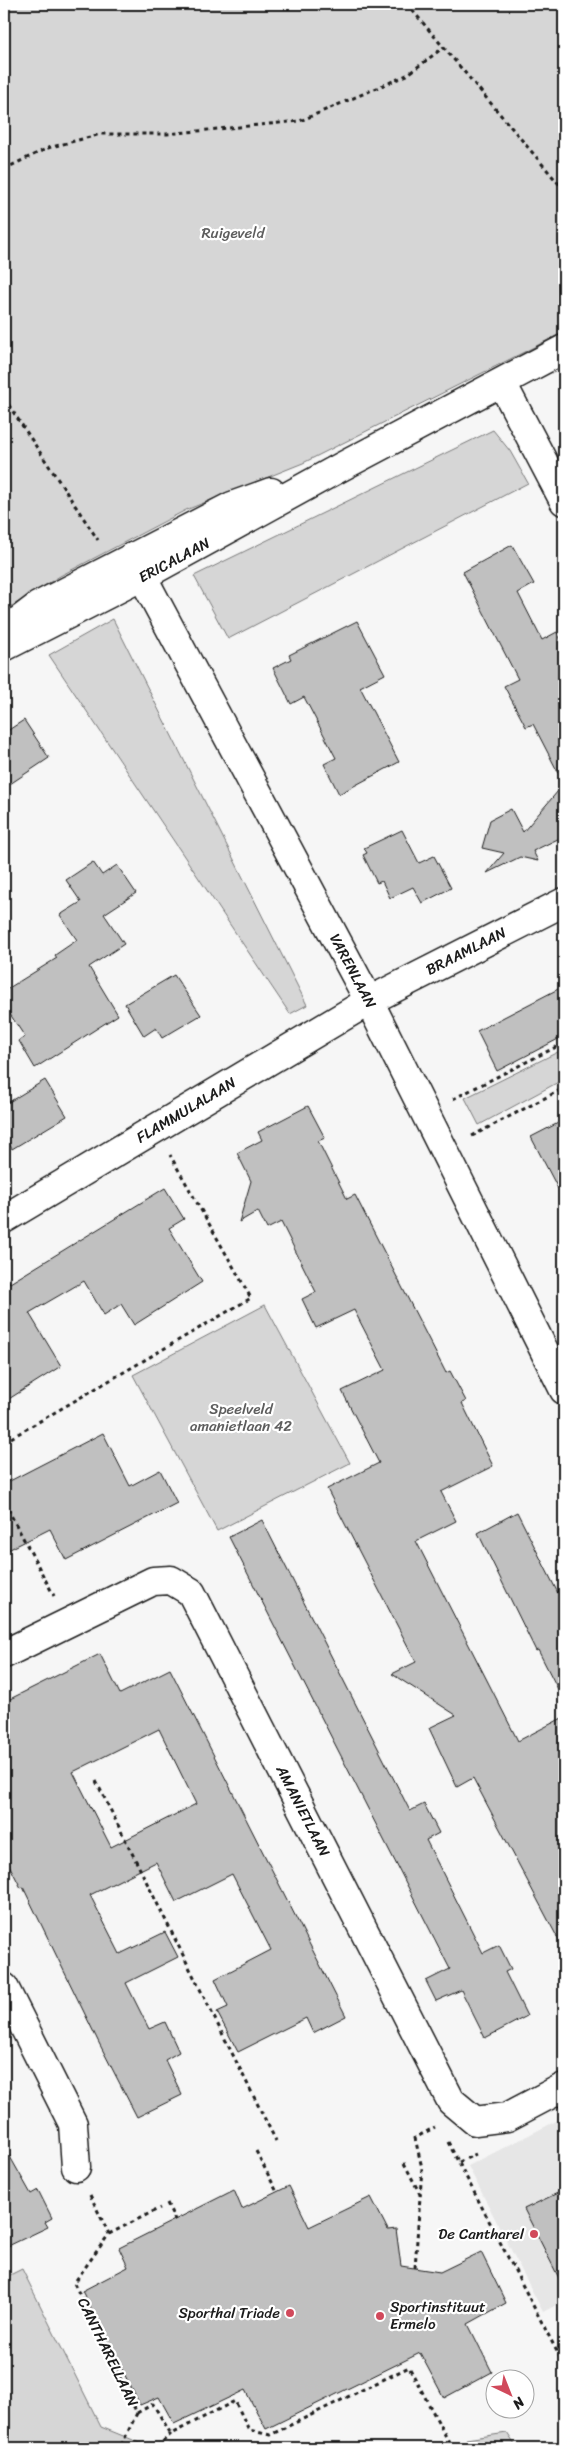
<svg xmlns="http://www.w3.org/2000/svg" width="568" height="2452" font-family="Sriracha,sans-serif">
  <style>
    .built { fill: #e6e6e6 }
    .green { fill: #d6d6d6; stroke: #797979 }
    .building { fill: #c0c0c0; stroke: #1c1c1c; fill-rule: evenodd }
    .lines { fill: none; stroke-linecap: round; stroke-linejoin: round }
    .minor-casing { stroke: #1c1c1c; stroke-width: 31 }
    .path { stroke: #1c1c1c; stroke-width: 3; stroke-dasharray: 4 4; stroke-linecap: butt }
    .minor { stroke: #fff; stroke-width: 28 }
    .poi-dot { fill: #d1495b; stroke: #fff; stroke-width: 2 }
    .labels { text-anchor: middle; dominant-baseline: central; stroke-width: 4.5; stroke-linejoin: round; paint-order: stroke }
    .park-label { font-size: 15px; fill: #5d5d5d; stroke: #fff }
    .street-label { font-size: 15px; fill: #1c1c1c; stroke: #fff }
    .poi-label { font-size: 15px; fill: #1c1c1c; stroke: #fff; text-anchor: end }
  </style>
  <rect width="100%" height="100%" fill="#f6f6f6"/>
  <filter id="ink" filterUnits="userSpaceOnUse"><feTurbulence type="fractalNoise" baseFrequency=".02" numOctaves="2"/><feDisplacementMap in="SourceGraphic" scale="10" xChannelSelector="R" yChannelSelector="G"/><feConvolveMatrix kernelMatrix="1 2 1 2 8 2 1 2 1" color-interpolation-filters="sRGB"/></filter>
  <g filter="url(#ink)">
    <polygon class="built" points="564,2117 564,2301 543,2312 468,2166"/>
    <g class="green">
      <polygon points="4,4 564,4 564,332 303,463 186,510 60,576 4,611"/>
      <polygon points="493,430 510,451 528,483 228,639 194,576"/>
      <polygon points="113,619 307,1005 290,1014 49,655"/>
      <polygon points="564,1049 564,1079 479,1125 465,1098"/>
      <polygon points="265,1305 350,1463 217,1531 133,1375"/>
      <polygon points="22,2269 101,2427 148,2446 149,2448 4,2448 4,2278"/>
      <polygon points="507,2433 517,2448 470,2448 466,2439"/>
      <polygon points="169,2445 369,2448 171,2448"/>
    </g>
    <g class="building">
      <polygon points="512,545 534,584 518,593 542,640 557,632 564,646 564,836 533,851 538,861 520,857 487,873 504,853 482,848 490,820 511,809 523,832 564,784 533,724 526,727 504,686 518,679 463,572"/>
      <polygon points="357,621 385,674 360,687 399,762 339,794 324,764 336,758 304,697 291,704 273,668 291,659 289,655"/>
      <polygon points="24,720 49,758 4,788 4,733"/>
      <polygon points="402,830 419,863 434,856 451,888 422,903 413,887 390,898 382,881 377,883 363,855 367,853 364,848"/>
      <polygon points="93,862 102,875 117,865 136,893 104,914 124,944 89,967 118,1015 35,1068 19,1041 25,1037 4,1005 4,991 57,958 55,955 77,940 60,915 81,902 66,880"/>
      <polygon points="174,975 201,1015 162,1038 156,1028 144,1036 125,1004"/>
      <polygon points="564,986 564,1036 497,1071 477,1031"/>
      <polygon points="45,1080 67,1116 12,1149 4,1135 4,1105"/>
      <polygon points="308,1106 325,1138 318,1141 347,1199 355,1195 446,1373 450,1371 466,1401 462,1403 493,1466 441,1492 456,1521 416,1541 518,1741 564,1717 564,1950 473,1778 457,1787 429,1728 456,1715 392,1674 416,1662 327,1489 379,1463 342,1391 385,1370 354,1310 316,1328 302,1299 316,1292 281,1222 267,1229 258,1211 239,1222 251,1181 237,1153 262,1140 258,1132"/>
      <polygon points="564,1120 564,1200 531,1137"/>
      <polygon points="165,1188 184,1219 169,1228 202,1282 134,1325 121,1304 104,1315 84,1281 29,1313 61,1366 4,1402 4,1272 10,1283"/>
      <polygon points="103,1433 130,1486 160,1470 177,1503 66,1560 50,1529 4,1552 4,1484"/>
      <polygon points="517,1512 564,1605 564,1701 538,1650 536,1651 478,1533"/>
      <polygon points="262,1520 410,1811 424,1804 439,1833 426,1840 483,1953 499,1945 511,1969 505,1972 527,2016 485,2038 461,1990 436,2001 426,1981 450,1969 229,1537"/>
      <path d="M100,1654L120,1694L170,1669L346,2016L313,2033L306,2018L238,2052L217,2012L228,2007L215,1979L271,1950L232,1874L176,1902L156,1862L90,1895L120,1954L165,1932L178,1957L126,1983L149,2029L165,2022L179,2052L165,2060L182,2095L137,2117L99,2043L23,1887L21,1888L4,1855V1702ZM159,1729L196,1804L111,1847L73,1772Z"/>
      <polygon points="4,2146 31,2194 38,2190 52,2218 45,2222 48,2227 4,2248"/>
      <polygon points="289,2186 309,2227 371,2197 388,2230 396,2229 401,2266 440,2272 481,2252 506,2303 468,2324 492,2372 444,2398 420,2353 266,2429 245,2390 174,2424 159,2397 140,2405 82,2291 128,2267 119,2248 234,2190 242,2209"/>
      <polygon points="564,2190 564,2288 524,2209"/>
    </g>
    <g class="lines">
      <defs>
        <g id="minor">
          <polyline points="502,383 564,501"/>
          <polyline points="132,557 369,1001 564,1390"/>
          <polyline points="4,632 38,606 232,506 271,492"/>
          <polyline points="4,647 141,577 341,467 564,349"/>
          <polyline points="4,1219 369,1001 564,902"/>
          <polyline points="4,1654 153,1581 171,1580 191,1592 451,2101 475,2121 507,2117 564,2087"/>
          <polyline points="4,1987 73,2124 76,2167"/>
        </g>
      </defs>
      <use href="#minor" class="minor-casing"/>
      <g class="path">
        <polyline points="407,4 564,190"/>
        <polyline points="4,169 48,148 101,134 167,134 300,121 407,75 444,47"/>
        <polyline points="4,398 98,540"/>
        <polyline points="453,1099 564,1043"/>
        <polyline points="472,1136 564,1088"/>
        <polyline points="4,1442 251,1298 170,1155"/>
        <polyline points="4,1502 54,1596"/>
        <polyline points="96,1781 276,2141"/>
        <polyline points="448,2142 564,2365"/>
        <polyline points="256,2151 277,2192"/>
        <polyline points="459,2162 476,2154"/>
        <polyline points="404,2163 421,2196"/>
        <polyline points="90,2195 109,2234 74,2283 137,2413 120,2448"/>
        <polyline points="167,2203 175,2220"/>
        <polyline points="109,2234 160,2208"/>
        <polyline points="415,2268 422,2168 415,2138 435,2127"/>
        <polyline points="137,2413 153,2404 171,2434 235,2401 249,2430 270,2435 409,2367 452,2448"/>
        <polyline points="160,2448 159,2445 171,2434"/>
      </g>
      <use href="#minor" class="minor"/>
    </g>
  </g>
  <g class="poi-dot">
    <circle cx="534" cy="2234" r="5"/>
    <circle cx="290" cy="2313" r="5"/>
    <circle cx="380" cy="2316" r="5"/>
  </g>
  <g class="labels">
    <g class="park-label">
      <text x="233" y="233">Ruigeveld</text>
      <text x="241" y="1409">Speelveld<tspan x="241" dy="17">amanietlaan 42</tspan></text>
    </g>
    <g class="street-label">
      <text transform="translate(174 560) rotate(-28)">ERICALAAN</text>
      <text transform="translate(466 951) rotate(-27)">BRAAMLAAN</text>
      <text transform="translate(353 971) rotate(62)">VARENLAAN</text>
      <text transform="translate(186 1110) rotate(-31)">FLAMMULALAAN</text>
      <text transform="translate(303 1811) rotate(63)">AMANIETLAAN</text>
      <text transform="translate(108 2352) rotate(64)">CANTHARELLAAN</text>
    </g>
    <g class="poi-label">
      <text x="524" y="2234">De Cantharel</text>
      <text x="390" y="2307" text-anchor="start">Sportinstituut<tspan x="390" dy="17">Ermelo</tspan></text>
      <text x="280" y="2313">Sporthal Triade</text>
    </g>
  </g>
  <rect width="568" height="2452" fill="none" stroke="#fff" stroke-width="20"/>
  <rect x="10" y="10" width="548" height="2432" fill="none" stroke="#1c1c1c" stroke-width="2" filter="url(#ink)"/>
  <g transform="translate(510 2394) rotate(137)"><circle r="24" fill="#ffffff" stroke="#a4a4a4"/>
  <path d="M0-4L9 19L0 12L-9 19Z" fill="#d1495b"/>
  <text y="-8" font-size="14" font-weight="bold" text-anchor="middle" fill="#1c1c1c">N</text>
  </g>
</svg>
